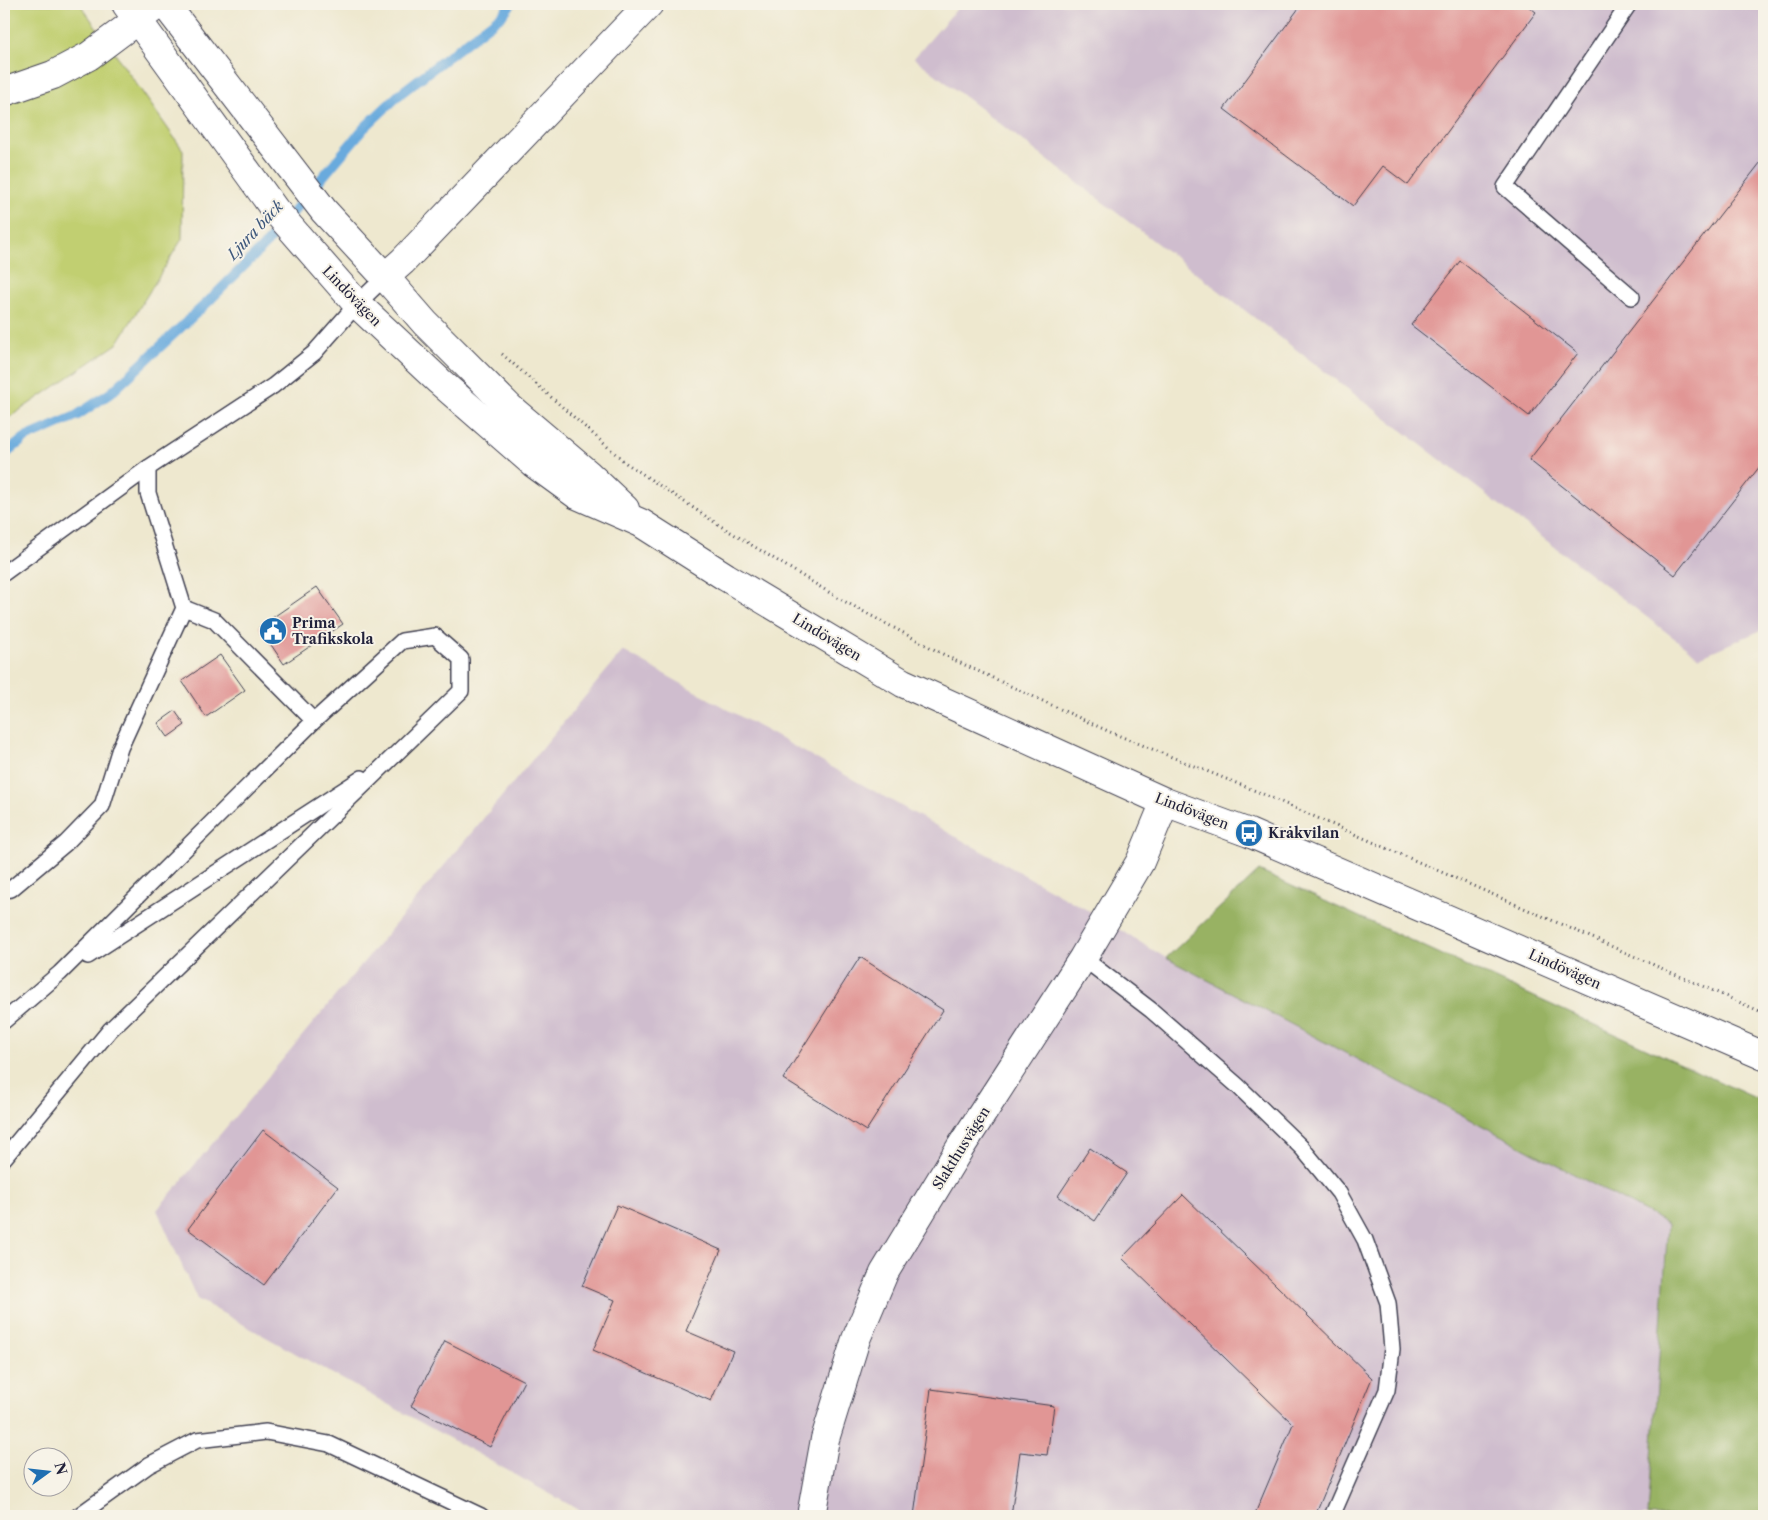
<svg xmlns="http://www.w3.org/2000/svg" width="1768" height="1520" font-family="'Libre Caslon Text',serif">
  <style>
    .industrial { fill: #cfbdce }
    .green { fill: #c1cf71; stroke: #727856 }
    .forest { fill: #98b263; stroke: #5d6a4f }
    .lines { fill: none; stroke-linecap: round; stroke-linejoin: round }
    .stream { stroke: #69aadd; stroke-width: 10 }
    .building { fill: #e19695 }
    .service-casing { stroke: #414051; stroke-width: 18 }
    .minor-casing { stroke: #414051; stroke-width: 30 }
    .secondary-casing { stroke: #414051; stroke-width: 30 }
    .path { stroke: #414051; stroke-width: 3; stroke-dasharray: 1 4; stroke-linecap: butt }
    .service { stroke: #fff; stroke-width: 15 }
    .minor { stroke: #fff; stroke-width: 28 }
    .secondary { stroke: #fff; stroke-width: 28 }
    .labels { text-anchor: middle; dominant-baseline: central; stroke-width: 4; stroke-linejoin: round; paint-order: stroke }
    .street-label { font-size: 14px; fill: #22223b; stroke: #f7f3e8 }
    .poi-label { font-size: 14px; font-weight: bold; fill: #22223b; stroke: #f7f3e8; text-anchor: start }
    .water-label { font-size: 15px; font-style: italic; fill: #3e587c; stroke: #f7f3e8 }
  </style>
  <rect width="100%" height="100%" fill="#f7f3e8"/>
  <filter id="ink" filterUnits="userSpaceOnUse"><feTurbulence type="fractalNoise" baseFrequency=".02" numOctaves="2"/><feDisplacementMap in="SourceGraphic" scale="10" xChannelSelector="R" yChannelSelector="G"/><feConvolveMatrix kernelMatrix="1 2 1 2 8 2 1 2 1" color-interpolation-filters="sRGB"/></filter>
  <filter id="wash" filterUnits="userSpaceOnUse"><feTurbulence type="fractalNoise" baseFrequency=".0096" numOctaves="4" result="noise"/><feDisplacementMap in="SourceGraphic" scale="20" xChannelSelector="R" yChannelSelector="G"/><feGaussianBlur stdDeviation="1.12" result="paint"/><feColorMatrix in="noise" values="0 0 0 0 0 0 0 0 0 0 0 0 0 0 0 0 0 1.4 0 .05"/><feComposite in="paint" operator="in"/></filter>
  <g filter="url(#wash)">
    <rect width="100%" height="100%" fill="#eee8cf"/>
    <g class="industrial">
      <polygon points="961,4 1764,4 1764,629 1699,657 914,58"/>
      <polygon points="623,651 1089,911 1166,958 1668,1224 1648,1516 590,1516 197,1299 157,1210"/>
    </g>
    <polygon class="green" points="4,4 80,4 183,150 182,239 117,344 4,421"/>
    <polygon class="forest" points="1259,871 1764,1102 1764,1516 1648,1516 1668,1224 1166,958"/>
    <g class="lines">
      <polyline class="stream" points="4,455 25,438 76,416 112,392 211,299 267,243 364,128 401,93 502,15 511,4"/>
    </g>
    <g id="blocks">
      <g class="building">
        <polygon points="1302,4 1525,4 1536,12 1408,185 1383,166 1353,206 1224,109"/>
        <polygon points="1764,158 1764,461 1675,575 1529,460"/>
        <polygon points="1460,261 1578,353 1529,416 1411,325"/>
        <polygon points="317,587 343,624 284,664 259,627"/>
        <polygon points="220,655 245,690 206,717 182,681"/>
        <polygon points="175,711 185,725 168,737 158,723"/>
        <polygon points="860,957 943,1010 866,1131 783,1079"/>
        <polygon points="263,1130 338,1187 264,1285 188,1229"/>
        <polygon points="1090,1148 1127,1173 1095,1221 1058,1196"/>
        <polygon points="1183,1195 1372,1378 1315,1516 1254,1516 1293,1424 1122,1258"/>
        <polygon points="617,1205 721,1250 686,1331 733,1351 711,1401 593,1350 615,1300 582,1286"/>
        <polygon points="445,1341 524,1381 490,1447 411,1406"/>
        <polygon points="931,1389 1054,1406 1047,1455 1020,1452 1011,1516 914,1516"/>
      </g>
    </g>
  </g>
  <g filter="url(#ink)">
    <use href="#blocks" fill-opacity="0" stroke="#414051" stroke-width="1"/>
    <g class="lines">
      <defs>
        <g id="service">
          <polyline points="1629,4 1505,187 1632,297"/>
          <polyline points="4,573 148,468 273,386 314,353 357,304 385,277"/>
          <polyline points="184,608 214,620 314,721"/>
          <polyline points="4,890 11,889 66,843 102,806 120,748 184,608 148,493 148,468"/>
          <polyline points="88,956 362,778"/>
          <polyline points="1083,958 1151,1010 1238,1086 1302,1148 1339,1193 1365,1240 1388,1303 1392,1349 1387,1390 1332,1516"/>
          <polyline points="4,1021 60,973 314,721 402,641 435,636 461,659 461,691 110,1030 4,1158"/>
          <polyline points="78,1516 149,1465 197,1440 266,1432 329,1444 481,1516"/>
        </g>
        <g id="minor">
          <polyline points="385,277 403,261 649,4"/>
          <polyline points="811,1516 825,1439 856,1339 884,1273 960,1148 1083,958 1140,862 1165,802"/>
        </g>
        <g id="secondary">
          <polyline points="126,4 275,210 357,304 439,381 533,463 577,495 641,523 726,577 903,683 1165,802 1249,833 1764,1056"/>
          <polyline points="165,4 324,211 385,277 425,323 510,408 588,474 625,509"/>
          <polyline points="4,92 53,75 89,56 152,9"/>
        </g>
      </defs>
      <use href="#service" class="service-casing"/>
      <use href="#minor" class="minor-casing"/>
      <use href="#secondary" class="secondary-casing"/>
      <polyline class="path" points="502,354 626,463 719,525 840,599 954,660 1110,732 1256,791 1764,1013"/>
      <use href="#service" class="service"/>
      <use href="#minor" class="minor"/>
      <use href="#secondary" class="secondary"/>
    </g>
  </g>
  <defs>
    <symbol id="civic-disc" viewBox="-11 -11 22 22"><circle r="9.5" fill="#1f6fb2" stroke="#f7f3e8"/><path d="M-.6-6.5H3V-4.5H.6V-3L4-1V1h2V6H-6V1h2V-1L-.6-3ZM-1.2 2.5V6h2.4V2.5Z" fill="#fff"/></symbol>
    <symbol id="bus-disc" viewBox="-11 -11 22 22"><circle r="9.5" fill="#1f6fb2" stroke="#f7f3e8"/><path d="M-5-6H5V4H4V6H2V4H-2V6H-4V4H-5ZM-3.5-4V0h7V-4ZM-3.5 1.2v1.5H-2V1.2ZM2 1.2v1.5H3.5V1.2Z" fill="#fff"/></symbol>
  </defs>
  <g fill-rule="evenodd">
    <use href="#civic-disc" x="257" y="615" width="32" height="32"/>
    <use href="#bus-disc" x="1233" y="817" width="32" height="32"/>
  </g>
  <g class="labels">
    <g class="street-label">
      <text transform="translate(352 296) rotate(46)">Lindövägen</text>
      <text transform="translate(827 637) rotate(31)">Lindövägen</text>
      <text transform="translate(1192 811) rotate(21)">Lindövägen</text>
      <text transform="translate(1565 969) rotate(24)">Lindövägen</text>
      <text transform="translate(961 1148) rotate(-58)">Slakthusvägen</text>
    </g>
    <g class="poi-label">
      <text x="292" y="623">Prima<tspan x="292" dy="16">Trafikskola</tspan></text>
      <text x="1268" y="833">Kråkvilan</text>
    </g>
    <g class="water-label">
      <text transform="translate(255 230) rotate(-47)">Ljura bäck</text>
    </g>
  </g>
  <rect width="1768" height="1520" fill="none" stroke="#f7f3e8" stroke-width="20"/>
  <g transform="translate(48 1472) rotate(75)"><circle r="24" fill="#f7f3e8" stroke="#a29fa3"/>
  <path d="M0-4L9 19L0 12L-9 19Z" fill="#1f6fb2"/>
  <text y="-8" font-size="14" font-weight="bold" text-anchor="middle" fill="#22223b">N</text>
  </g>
</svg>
